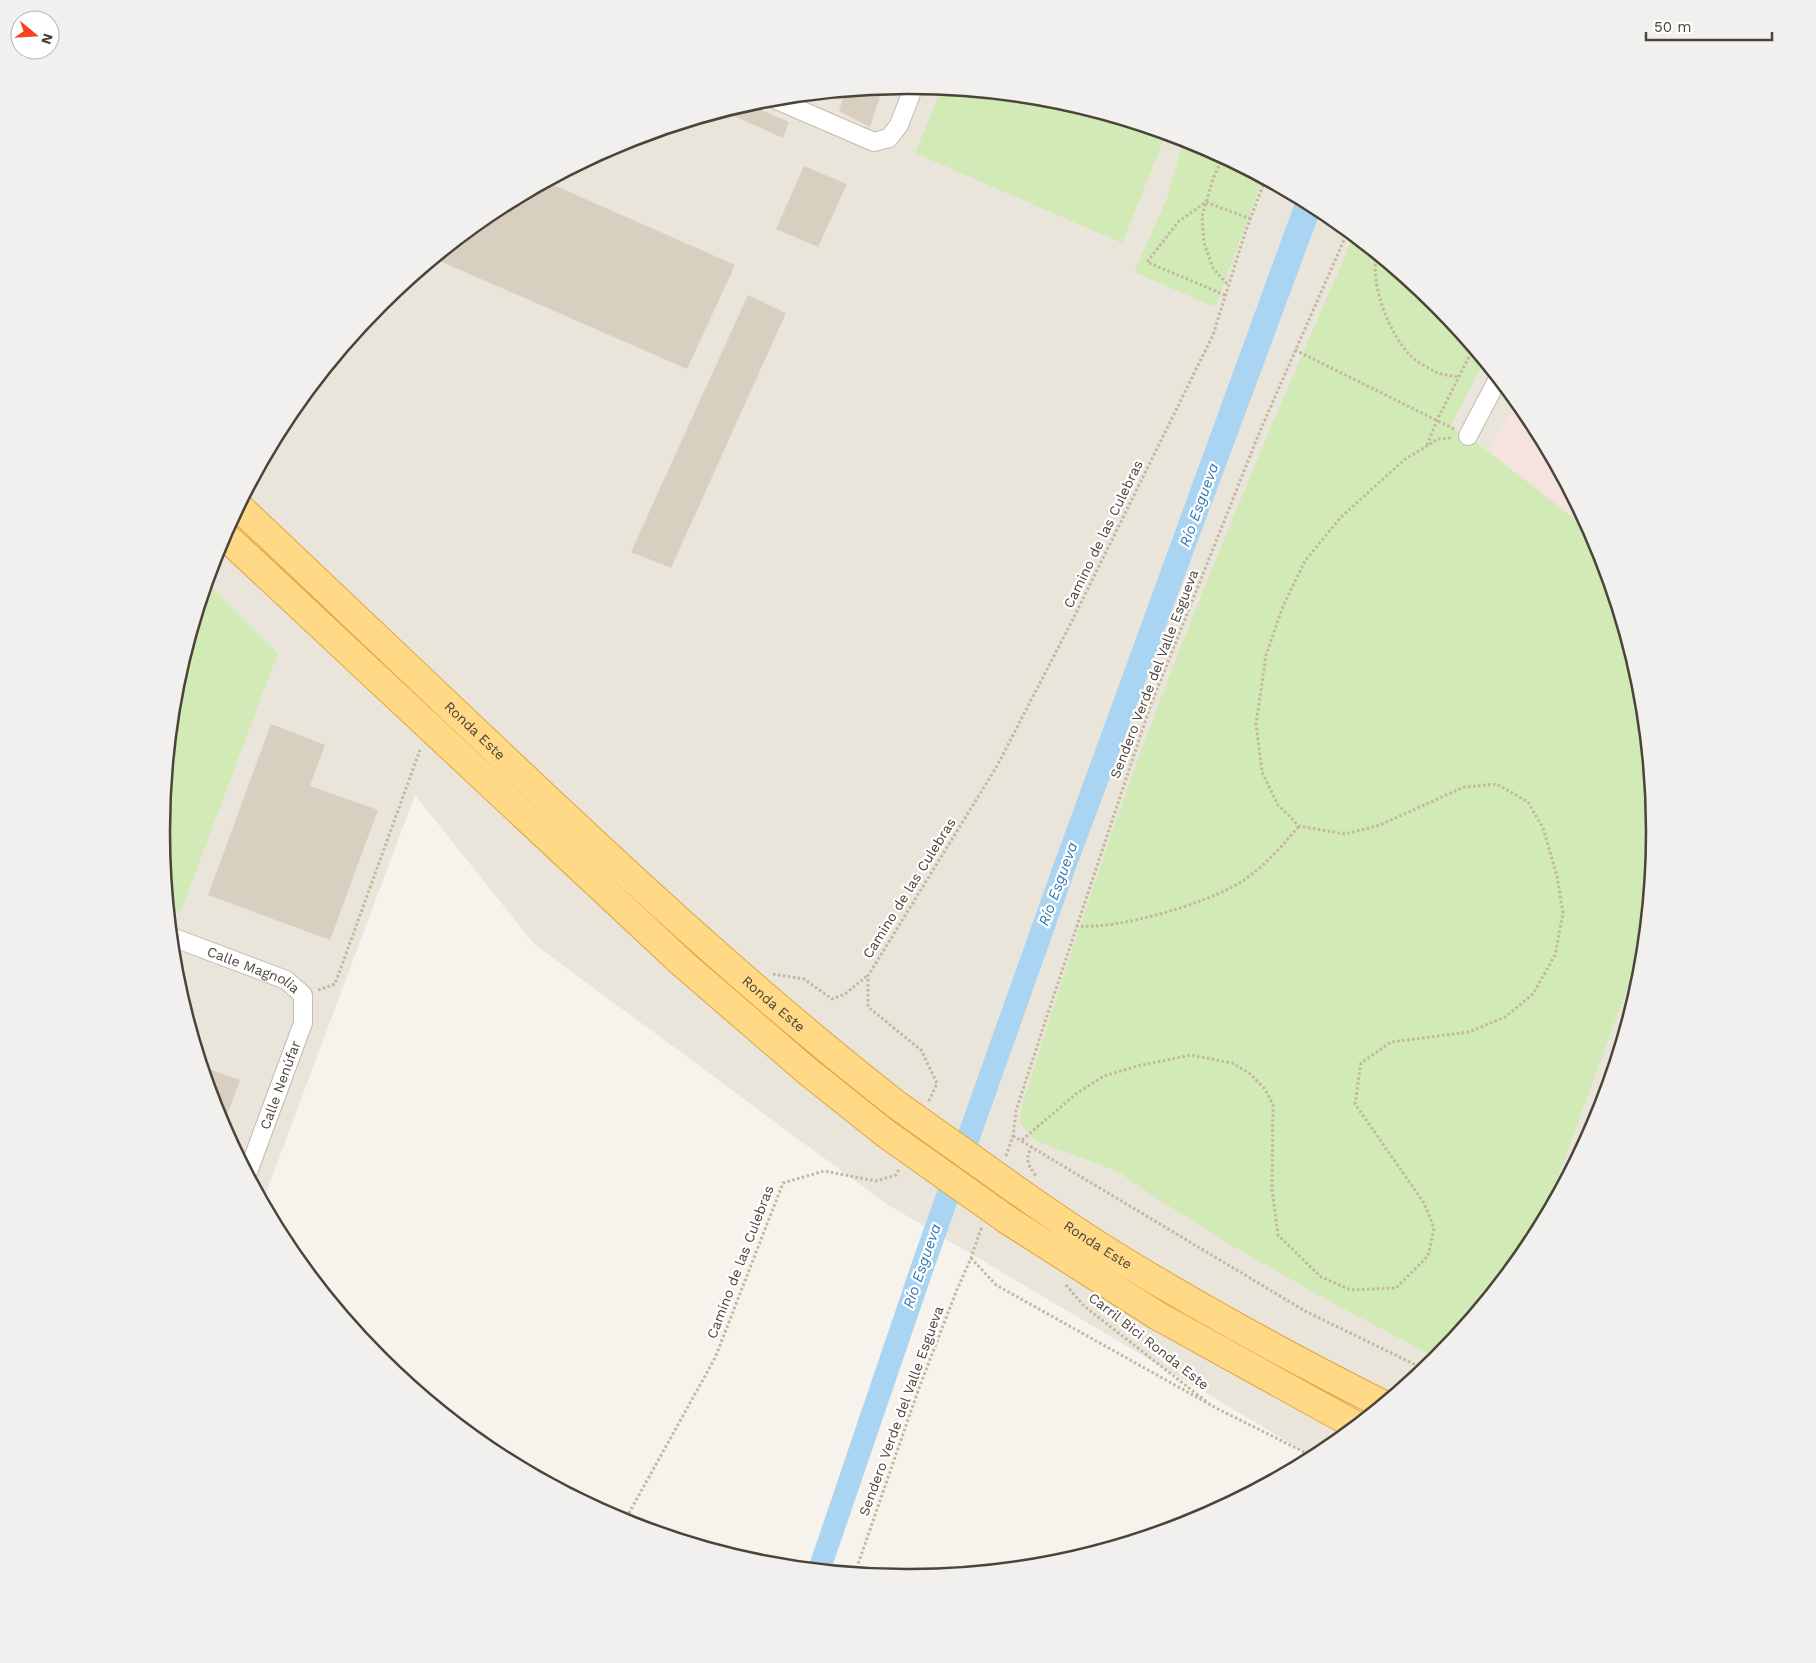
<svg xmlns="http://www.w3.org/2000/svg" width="1816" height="1663" font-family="'Work Sans',sans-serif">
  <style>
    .residential { fill: #eae5da }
    .medical { fill: #f6e3e0 }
    .green { fill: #d2eab5 }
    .water { fill: #a9d4f2 }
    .building { fill: #d8cfc1 }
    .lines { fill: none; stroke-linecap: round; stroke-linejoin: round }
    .minor-casing { stroke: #c2bbae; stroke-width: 20 }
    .trunk-casing { stroke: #e0a43c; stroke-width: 30 }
    .path { stroke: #c4b79f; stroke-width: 3; stroke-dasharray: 2.5 2.5; stroke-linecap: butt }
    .minor { stroke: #fff; stroke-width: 18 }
    .trunk { stroke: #ffd985; stroke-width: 28 }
    .trunk-bridge-casing { stroke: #e0a43c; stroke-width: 30; stroke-linecap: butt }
    .trunk-bridge { stroke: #ffd985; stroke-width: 28 }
    .labels { text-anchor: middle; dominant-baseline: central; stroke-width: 4.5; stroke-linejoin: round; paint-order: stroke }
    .street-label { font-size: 14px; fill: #4b4439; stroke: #fff }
    .water-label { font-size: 15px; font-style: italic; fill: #2e7ab2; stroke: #fff }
    .rim { fill: none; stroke: #4b4439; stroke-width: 2.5 }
  </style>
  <rect width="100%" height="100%" fill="#f6f3ec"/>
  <polygon class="residential" points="908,85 1054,99 1194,142 1323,211 1436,304 1529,417 1598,546 1640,686 1654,832 1640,977 1598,1117 1529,1246 1436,1360 1322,1452 1314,1457 885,1203 533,943 415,795 263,1201 218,1117 176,977 162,831 176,686 218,546 287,417 380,303 494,211 623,142 763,99"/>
  <polygon class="medical" points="1516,401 1529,417 1588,529 1490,451"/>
  <g class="green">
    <polygon points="942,88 1054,99 1166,134 1122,243 915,153"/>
    <polygon points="1184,139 1194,142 1263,179 1215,307 1134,272 1167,198"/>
    <path d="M1353,235L1436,304L1484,362L1450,427L1468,436L1590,531L1598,546L1640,686L1654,832L1643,945L1540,1226L1529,1246L1437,1358L1338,1306L1229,1244L1161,1201L1117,1171L1044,1144L1032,1137L1020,1122L1021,1109C1068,961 1116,812 1173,667C1227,529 1285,392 1345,257Z"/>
    <polygon points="207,582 278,653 181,911 169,908 162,831 176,686"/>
  </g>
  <polygon class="water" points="1297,197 1321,210 1075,871 935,1266 831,1570 808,1568 913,1259 1054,863"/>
  <g class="building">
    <polygon points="883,87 870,127 839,111 845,91"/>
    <polygon points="748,104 789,122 783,138 723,111"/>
    <polygon points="804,166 847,184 818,247 776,229"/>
    <polygon points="547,182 735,265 687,369 435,259 494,211"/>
    <polygon points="748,295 786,313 671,568 631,552"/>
    <polygon points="271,724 325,745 310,786 378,810 330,940 208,895"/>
    <polygon points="203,1067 240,1080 223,1126 218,1117"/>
  </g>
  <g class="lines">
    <defs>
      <g id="minor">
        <polyline points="772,98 874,142 889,138 899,125 914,86"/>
        <polyline points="1468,436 1498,379"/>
        <path id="s1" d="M172,937L286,980L303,995V1023L248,1172"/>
      </g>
      <g id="trunk">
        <path id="s2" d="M239,507C329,592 419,677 508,762C634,881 760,998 897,1105"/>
        <polyline points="224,535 682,963 806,1070 885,1133"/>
        <path id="s3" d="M1019,1192C1052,1215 1085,1238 1120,1259C1205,1311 1293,1359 1382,1404"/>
        <polyline points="1009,1221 1158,1316 1355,1425"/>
      </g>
    </defs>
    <use href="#minor" class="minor-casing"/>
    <use href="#trunk" class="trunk-casing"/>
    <g class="path">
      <polyline points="1223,157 1213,179 1202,216 1204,243 1213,268 1228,285"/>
      <polyline points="1346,236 1375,255"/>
      <path d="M1376,254C1371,286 1388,332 1410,355C1415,361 1425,366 1432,370C1439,375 1450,375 1458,377"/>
      <polyline points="1225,295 1147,262 1179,221 1206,202 1251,219"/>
      <polyline points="1295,350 1454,429"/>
      <polyline points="1427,445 1437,420 1473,349"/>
      <path d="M1076,926C1117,930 1206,904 1241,882C1264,867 1282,846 1299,826"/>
      <polyline points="773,974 804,979 832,999 845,994 867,976"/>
      <polyline points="318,990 335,984 420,750"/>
      <polyline points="929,1101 937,1083 921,1050 868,1007 868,976 997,766 1073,619 1213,335 1245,233 1265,180"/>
      <polyline points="1013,1136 1305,1311 1424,1369"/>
      <polyline points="1022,1140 1077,1093 1104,1076 1137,1066 1191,1055 1232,1063 1249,1073 1265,1089 1273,1105 1272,1190 1278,1235 1321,1277 1351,1290 1396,1288 1428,1256 1434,1228 1424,1203 1355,1104 1361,1063 1391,1042 1469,1032 1505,1017 1533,994 1555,955 1563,913 1557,876 1543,828 1528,802 1497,784 1464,787 1380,825 1345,834 1299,826 1278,805 1262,772 1256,724 1266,655 1283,606 1305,561 1340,518 1404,460 1438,439 1452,438"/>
      <path d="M1032,1146C1025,1159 1027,1164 1036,1176"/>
      <polyline points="1006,1156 1013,1136 1016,1111 1044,1025 1150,707 1260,431 1348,231"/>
      <polyline points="971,1258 996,1285 1216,1408 1314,1457"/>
      <polyline points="1066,1285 1084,1306 1207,1402"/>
      <polyline points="624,1522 715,1358 783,1183 824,1171 876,1181 896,1175 899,1169"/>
      <polyline points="855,1573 919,1388 956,1292 971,1258 982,1226"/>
    </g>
    <use href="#minor" class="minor"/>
    <use href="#trunk" class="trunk"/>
    <defs>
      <g id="trunk-bridge">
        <polyline points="897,1105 1019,1192"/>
        <polyline points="885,1133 1009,1221"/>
      </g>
    </defs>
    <use href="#trunk-bridge" class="trunk-bridge-casing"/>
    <use href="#trunk-bridge" class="trunk-bridge"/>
  </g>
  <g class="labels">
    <g class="street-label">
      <text transform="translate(1103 534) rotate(-64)">Camino de las Culebras</text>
      <text transform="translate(1154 674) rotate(-69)">Sendero Verde del Valle Esgueva</text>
      <text stroke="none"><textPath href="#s2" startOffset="325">Ronda Este</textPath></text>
      <text transform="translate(909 888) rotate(-58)">Camino de las Culebras</text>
      <text stroke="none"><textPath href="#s1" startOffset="88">Calle Magnolia</textPath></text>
      <text stroke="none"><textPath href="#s2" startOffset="730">Ronda Este</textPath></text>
      <text transform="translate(280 1085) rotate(-70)">Calle Nenúfar</text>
      <text stroke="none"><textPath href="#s3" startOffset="95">Ronda Este</textPath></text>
      <text transform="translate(740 1262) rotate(-69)">Camino de las Culebras</text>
      <text transform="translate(1149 1341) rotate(38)">Carril Bici Ronda Este</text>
      <text transform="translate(901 1411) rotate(-70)">Sendero Verde del Valle Esgueva</text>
    </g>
    <g class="water-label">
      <text transform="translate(1199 505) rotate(-70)">Río Esgueva</text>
      <text transform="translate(1058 884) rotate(-70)">Río Esgueva</text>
      <text transform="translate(922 1266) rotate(-71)">Río Esgueva</text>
    </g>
  </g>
  <path d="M0 0H1816V1663H0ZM907 94H909A737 737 0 0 1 1646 831V832A737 737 0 0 1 909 1569H907A737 737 0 0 1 170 832V831A737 737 0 0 1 907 94Z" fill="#f1f0ef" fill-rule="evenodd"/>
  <path class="rim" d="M907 94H909A737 737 0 0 1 1646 831V832A737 737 0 0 1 909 1569H907A737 737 0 0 1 170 832V831A737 737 0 0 1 907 94Z"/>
  <g transform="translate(35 35) rotate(108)"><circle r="24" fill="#ffffff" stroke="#b7b4b0"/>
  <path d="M0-4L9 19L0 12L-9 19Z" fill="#fc3f1d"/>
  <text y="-8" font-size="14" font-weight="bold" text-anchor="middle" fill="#4b4439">N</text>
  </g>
  <path d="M1646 32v8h126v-8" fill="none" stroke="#4b4439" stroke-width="2.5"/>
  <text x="1654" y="32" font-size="15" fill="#4b4439" stroke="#ffffff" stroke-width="4" paint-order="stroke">50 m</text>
</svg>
